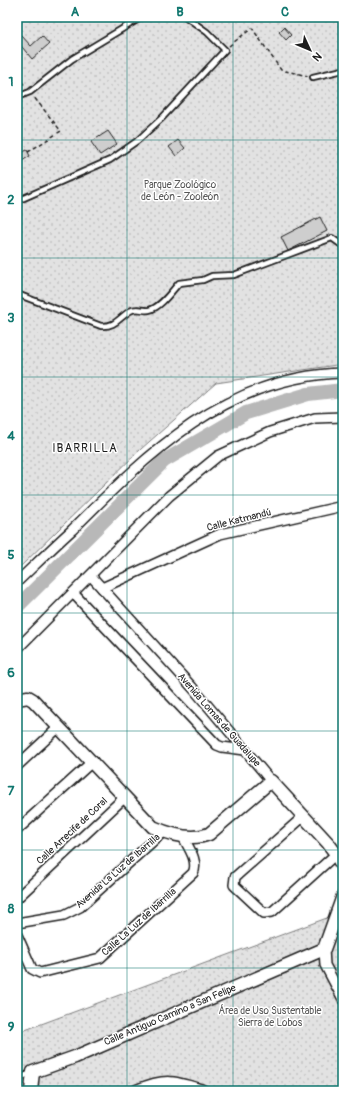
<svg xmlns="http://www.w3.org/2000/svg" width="360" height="1108" font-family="Pangolin,sans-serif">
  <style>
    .park { fill: url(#park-dots); stroke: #7f7f7f }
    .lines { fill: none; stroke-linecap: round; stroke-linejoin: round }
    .river { stroke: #b8b8b8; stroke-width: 14 }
    .building { fill: #cecece; stroke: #1c1c1c }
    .service-casing { stroke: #1c1c1c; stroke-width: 8 }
    .minor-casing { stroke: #1c1c1c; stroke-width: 12 }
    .tertiary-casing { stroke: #1c1c1c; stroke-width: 15 }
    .path { stroke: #1c1c1c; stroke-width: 1.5; stroke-dasharray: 4 3; stroke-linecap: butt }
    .service { stroke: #fff; stroke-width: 4.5 }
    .minor { stroke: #fff; stroke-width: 9 }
    .tertiary { stroke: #fff; stroke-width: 12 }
    .grid { fill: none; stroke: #0f766e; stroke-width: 1; stroke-opacity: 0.55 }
    .labels { text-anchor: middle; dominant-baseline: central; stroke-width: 3; stroke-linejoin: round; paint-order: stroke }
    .park-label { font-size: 10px; fill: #575757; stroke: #fff }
    .street-label { font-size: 10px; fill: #1c1c1c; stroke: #fff }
    .quarter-label { font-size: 12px; letter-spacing: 1px; fill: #1c1c1c; stroke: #fff }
    .neatline { fill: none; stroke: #0f766e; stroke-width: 1.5 }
    .grid-label { font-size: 13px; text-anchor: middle; font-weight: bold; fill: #0f766e }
  </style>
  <defs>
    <pattern id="park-dots" width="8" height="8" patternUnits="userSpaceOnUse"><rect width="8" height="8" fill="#e2e2e2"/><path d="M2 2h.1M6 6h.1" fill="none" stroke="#c1c1c1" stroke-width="1.8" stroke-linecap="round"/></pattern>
  </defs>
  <rect width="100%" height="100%" fill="#fff"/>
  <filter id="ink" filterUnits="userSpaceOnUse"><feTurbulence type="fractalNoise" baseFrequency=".025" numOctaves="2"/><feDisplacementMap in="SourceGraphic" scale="8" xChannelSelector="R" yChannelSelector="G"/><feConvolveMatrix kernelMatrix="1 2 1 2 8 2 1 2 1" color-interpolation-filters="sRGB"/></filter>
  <g filter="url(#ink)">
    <g class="park">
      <polygon points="17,17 343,17 343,364 216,383 141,449 17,570"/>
      <polygon points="343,912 343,1091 17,1091 17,1033"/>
    </g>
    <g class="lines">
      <polyline class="river" points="17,607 164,461 246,413 308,394 343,390"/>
    </g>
    <g class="building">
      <polygon points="284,27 291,35 286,40 279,32"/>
      <polygon points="21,35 31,46 42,36 49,44 32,59 17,41"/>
      <polygon points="108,131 117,144 100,155 91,142"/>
      <polygon points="178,140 185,148 176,156 169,147"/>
      <polygon points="17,145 21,153 27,150 30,156 17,164"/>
      <polygon points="320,217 327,231 288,251 281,237"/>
    </g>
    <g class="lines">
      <defs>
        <g id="service">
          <polyline points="313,77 343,70"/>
          <polyline points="17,97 30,92 72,59 142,17"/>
          <polyline points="17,201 110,160 137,141 162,118 225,50 207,32 186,17"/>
          <path d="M17,294L101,326C115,327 119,318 130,311C137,307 142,311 149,310C160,308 172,291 179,283L203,280L212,276L234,275L332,238L343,246"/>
          <polyline points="17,1079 31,1073"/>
        </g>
        <g id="minor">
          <polyline points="91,576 192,687 271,781"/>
          <path d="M17,582C35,565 53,547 72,530C149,453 226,376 343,373"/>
          <polyline points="102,588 220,534 343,506"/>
          <polyline points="73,593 217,745 222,747 245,750"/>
          <polyline points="17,649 169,496 218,456 270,432 315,418 343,417"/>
          <polyline points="17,766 59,727"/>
          <polyline points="304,816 235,877 234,885 264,913 272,912 336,854"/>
          <polyline points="17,830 93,761"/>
          <polyline points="17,898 125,797"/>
          <polyline points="17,923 64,915 80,907 163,832"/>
          <path d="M17,935L32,969L40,973L100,958L193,873C199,861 188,847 182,835"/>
          <polyline points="324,949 325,965 343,999"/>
        </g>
        <g id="tertiary">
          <path d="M17,699L28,697L33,700L153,827C169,834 192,841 209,834L271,781L328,843L336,854L343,868"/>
          <polyline points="31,1091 33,1072 75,1057 324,949 343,896"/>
          <path d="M137,1091C166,1079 173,1082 202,1091"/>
        </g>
      </defs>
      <use href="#service" class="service-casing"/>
      <use href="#minor" class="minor-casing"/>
      <use href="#tertiary" class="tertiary-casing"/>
      <g class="path">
        <polyline points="229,46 252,28 281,70 308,76"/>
        <polyline points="17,76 26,87"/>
        <polyline points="28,152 61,131 33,96"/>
      </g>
      <use href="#service" class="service"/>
      <use href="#minor" class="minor"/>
      <use href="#tertiary" class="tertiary"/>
    </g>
  </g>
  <path class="grid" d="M127,17V1091M233,17V1091M17,140H343M17,258H343M17,377H343M17,495H343M17,613H343M17,731H343M17,850H343M17,968H343"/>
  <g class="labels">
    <g class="park-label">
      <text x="180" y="185">Parque Zoológico<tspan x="180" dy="12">de León - Zooleón</tspan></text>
      <text x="270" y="1011">Área de Uso Sustentable<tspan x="270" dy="12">Sierra de Lobos</tspan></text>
    </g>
    <g class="street-label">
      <text transform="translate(239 520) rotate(-14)">Calle Katmandú</text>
      <text transform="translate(219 720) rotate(49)">Avenida Lomas de Guadalupe</text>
      <text transform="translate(72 831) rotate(-43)">Calle Arrecife de Coral</text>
      <text transform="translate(118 871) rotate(-41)">Avenida La Luz de Ibarrilla</text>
      <text transform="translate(139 922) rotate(-42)">Calle La Luz de Ibarrilla</text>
      <text transform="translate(170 1015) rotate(-23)">Calle Antiguo Camino a San Felipe</text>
    </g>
    <g class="quarter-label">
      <text x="85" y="448">IBARRILLA</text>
    </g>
  </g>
  <rect width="360" height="1108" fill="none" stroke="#fff" stroke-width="44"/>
  <g transform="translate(310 50) rotate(134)" stroke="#ffffff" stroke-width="3" paint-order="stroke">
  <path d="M0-3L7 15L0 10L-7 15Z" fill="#1c1c1c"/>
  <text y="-6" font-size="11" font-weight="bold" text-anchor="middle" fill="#1c1c1c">N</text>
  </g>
  <rect x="22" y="22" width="316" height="1064" class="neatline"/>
  <g class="grid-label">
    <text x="75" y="16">A</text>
    <text x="180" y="16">B</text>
    <text x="285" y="16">C</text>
    <text x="11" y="86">1</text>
    <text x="11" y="204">2</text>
    <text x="11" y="322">3</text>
    <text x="11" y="440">4</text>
    <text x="11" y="559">5</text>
    <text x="11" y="677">6</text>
    <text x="11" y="795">7</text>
    <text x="11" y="913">8</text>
    <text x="11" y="1031">9</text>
  </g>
</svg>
